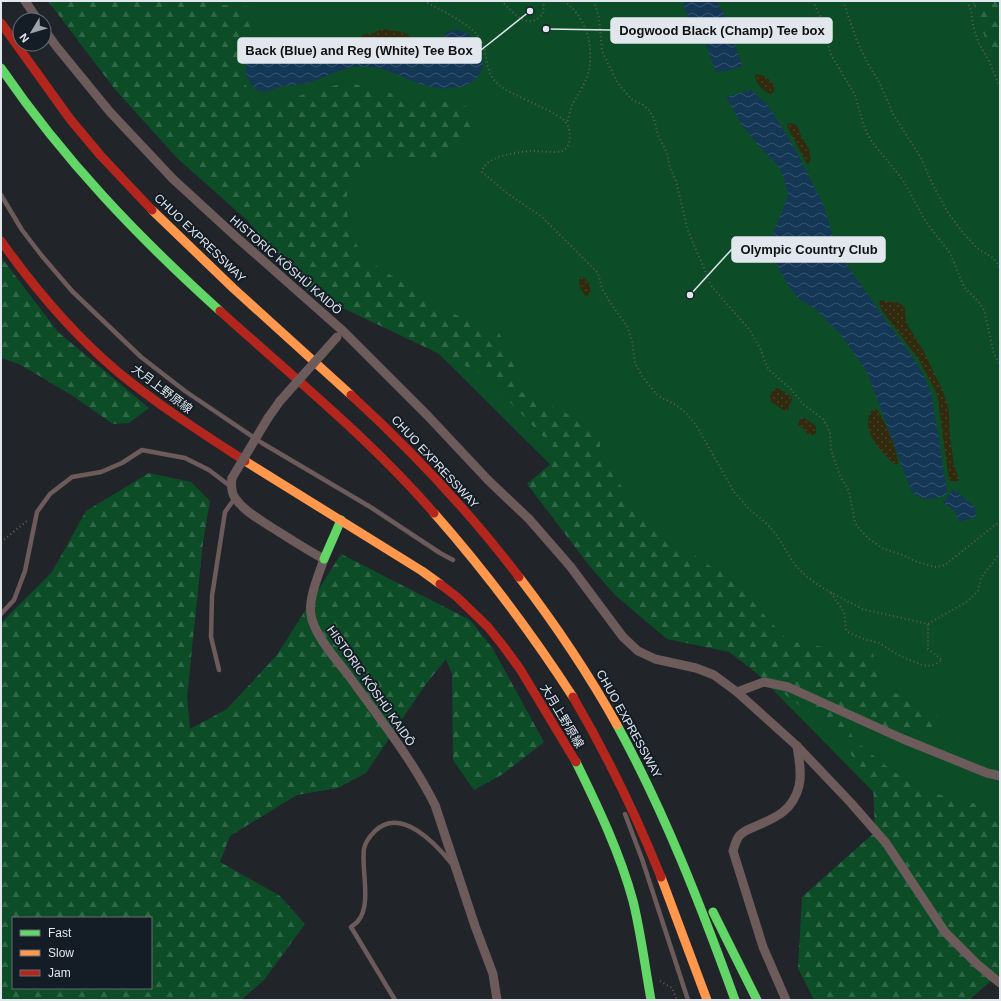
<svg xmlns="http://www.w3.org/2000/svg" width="1001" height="1001" font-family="Arial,'Noto Sans JP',sans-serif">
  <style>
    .green { fill: #0c4d28 }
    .forest { fill: url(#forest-firs); fill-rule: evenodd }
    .sand { fill: url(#sand-dots) }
    .water { fill: url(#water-waves) }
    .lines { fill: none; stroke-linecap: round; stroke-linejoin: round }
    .path { stroke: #62595a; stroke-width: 2; stroke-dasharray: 1 3; stroke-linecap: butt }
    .lane { stroke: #6c5b5a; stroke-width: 4.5 }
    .street { stroke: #6c5b5a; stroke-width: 9 }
    .fast { stroke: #63d668; stroke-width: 9 }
    .slow { stroke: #ff974d; stroke-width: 9 }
    .jam { stroke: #b3261e; stroke-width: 9 }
    .street-bridge { stroke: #6c5b5a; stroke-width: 9 }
    .labels { text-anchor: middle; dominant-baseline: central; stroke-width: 4; stroke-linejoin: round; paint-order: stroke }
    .street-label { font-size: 12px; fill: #e1e7ed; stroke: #141c25 }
    .leader { fill: none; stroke: #e1e7ed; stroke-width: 1.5 }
    .callout-dot { fill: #e1e7ed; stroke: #141c25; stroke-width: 1.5 }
    .callout { fill: #e1e7ed; stroke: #e1e7ed; stroke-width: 1.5 }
    .callout-label { font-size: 13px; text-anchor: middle; font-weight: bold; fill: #111 }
  </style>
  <defs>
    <pattern id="forest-firs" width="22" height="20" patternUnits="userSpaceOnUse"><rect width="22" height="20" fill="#0c4d28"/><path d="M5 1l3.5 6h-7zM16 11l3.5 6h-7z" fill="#2f6748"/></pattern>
    <pattern id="sand-dots" width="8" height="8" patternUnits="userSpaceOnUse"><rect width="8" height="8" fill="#312a0e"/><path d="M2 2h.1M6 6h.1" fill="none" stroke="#453f26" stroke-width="1.8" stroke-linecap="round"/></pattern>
    <pattern id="water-waves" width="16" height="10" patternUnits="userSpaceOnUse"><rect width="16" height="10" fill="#143755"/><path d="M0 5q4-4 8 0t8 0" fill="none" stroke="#36546e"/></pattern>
  </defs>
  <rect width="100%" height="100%" fill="#21252a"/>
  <polygon class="green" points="109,1 1000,1 1000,895 955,875 599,513 160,77"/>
  <g class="forest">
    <polygon points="48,1 207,1 213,4 251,7 253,21 249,39 239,60 244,83 256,100 287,99 347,82 417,100 447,102 475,109 471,135 447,160 375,160 351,171 347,188 348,229 364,258 447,311 499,333 516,362 521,392 556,408 600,431 600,451 623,489 655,528 710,566 733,578 759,609 788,641 854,652 872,652 878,667 882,688 923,704 944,722 926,733 846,723 854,740 890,769 925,791 1000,810 1000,973 969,1000 814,1000 798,968 802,897 875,832 873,782 844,746 835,728 823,723 729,652 667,639 615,595 588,564 527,484 561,455 484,375 309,292 248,221 177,158 114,88"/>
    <polygon points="973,1 1000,1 1000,65 985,38"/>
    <polygon points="1,257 58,332 149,408 129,423 113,424 73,396 19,364 1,358"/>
    <path d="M149,473L191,482L210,501L203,542L187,697L190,729L227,709L277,655L341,554L470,620L493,649L544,742L503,774L474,790L453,760L452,674L446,659L423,688L366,773L338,788L297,795L230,836L220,862L280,896L305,924L264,980L241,1000H1V623L52,572L86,511ZM13,918H151V988H13Z"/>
  </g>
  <g class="sand">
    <path d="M381,29C385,29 404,32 407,34C409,35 409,37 410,39H378L365,43L359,40L362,35L374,33Z"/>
    <path d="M756,74C765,75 777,83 774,92L770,94C763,91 757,85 755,77Z"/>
    <polygon points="789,123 795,124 798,127 801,136 809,149 811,162 807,164 787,126"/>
    <path d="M582,276L585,278C589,283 593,289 589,295L585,296L580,287L579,280Z"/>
    <polygon points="882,300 888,302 897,302 902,305 905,309 906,320 908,326 923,350 943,391 949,411 950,437 954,465 959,479 958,481 954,482 949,480 937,394 919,360 881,309 879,301"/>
    <path d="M777,388C781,389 787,394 792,397V400L788,410L785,411L771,402L770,395L774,389Z"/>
    <path d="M876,409C882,412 900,457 898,464H894C880,451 859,429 872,410Z"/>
    <polygon points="802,417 806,419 816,426 816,433 813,435 807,434 804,429 798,425 798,422"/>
  </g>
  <g class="water">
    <polygon points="682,1 716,1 726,17 733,33 734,42 742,66 731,70 716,72 702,34 687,14"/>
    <path d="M456,30C465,31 473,36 478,44C482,52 484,63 481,71C473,90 444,91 427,86C411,82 397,73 381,69C373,67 363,66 354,67C341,69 329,75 317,80C306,84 295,85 284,86C275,87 267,94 258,91C255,87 250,84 248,79C240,60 258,41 276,37C285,35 295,48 306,48C324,49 343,48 361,46C374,44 386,40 400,41C412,41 424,47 436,45C443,44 446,39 446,32Z"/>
    <path d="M751,90L768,105L795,149L823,204L832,233L845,262L875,305L909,352L922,372L931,392L947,491L946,495C932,500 921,502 911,490L867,372L841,335L813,307L800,300L790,288L776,264L772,244L774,231L785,204L788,194L784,179L779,167L759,146L742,125L726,97Z"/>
    <path d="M952,490L957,491C965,502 977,502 976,516C971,520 965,519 959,522C957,517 956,511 951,508C948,505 945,505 943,502L946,499Z"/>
  </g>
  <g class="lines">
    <g class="path">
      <path d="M424,1C440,10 477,26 483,44C488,58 485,74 499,85C512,96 562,113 567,124C571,131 572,148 562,151C557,153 539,151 532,151C518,152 484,156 482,172L507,193L542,217L598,273L602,289L612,305L627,326L632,341L635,363L642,376L658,396L676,405L686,413L696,425L734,492L750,510L765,522L776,534L795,565L807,577L823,588L862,609L928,624L968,601L978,591L981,578L1000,553"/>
      <path d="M501,1C510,8 522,26 535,20C538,19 541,16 543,14L544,1"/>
      <path d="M564,1C585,16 594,44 589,69C587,82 578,94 572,105C570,111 569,117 567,123"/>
      <polyline points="594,1 599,18 602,51 617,82 631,99 643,105 649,110 654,119 658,135 667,153 670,168 676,181 688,231 712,287 749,329 760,348 768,369 791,389 803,404 823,419 827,426 830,433 831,450 840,476 849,491 855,522 858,527 868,538 882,548 900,554 917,562 936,567 945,565 1000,521"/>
      <polyline points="813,1 820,16 831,55 855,95 863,123 867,133 872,142 903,180 926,222 950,253 964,287 978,301 984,310 994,354 1000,364"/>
      <polyline points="843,1 857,41 867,62 880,84 893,114 921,158 932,183 948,213 964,234 977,248 993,258 998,264 1000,270"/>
      <polyline points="967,1 971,10 973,26 979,44 988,59 1000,87"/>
      <polyline points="1,542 27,521"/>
      <polyline points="831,593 844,612 846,629 848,632 864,639 879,643 900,656 922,665 928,666 936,664 942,660 928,649 928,624"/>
      <polyline points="660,981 672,988 677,1000"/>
    </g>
    <g class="lane">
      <polyline points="1,195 22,230 42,256 72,291 141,357 185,391 262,443 372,508 440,553 453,560"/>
      <polyline points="1,614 14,600 25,571 37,512 50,494 72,477 101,472 122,463 142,450 185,458 209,470 230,486"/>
      <polyline points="219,670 211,637 212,596 225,512 235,498"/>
      <polyline points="625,814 642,859 688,1000"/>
      <path d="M395,1000L351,927C353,925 357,923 358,921C372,905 361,869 364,849C365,842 370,836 375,831C401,806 436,844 452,864"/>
    </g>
    <g class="street">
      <polyline points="25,1 38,20"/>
      <polyline points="44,29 56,46 110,112 173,179 234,235 343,331 427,415 488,480 529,519 570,566 623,637 638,651 655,659 696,668 714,675 737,692 797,746 851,803 886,843 945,932 977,964 1000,983"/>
      <polyline points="268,418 280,401"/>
      <path d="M232,478C231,485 231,492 235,498C244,511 259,519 271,527C289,538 305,549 324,559C319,574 308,599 311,615C314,635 337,660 349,676C379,718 412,759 435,805L475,926L493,974L497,1000"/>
      <polyline points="737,692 764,682 788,687 903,739 987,773 1000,776"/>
      <path d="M786,1000L763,947L733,851C735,845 736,839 740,835C744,831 749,829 754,827C775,818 793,811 799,786C802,773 799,759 797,746"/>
    </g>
    <g class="fast">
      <path d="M1,68C64,160 138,237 220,311"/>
      <polyline points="324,559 341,520"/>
      <path d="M617,725C665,813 701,906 735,1000"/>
      <path d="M576,762C598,807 620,853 633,901C641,933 645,967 651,1000"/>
      <polyline points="713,912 757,1000"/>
    </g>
    <g class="slow">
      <polyline points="152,210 233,288 351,395"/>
      <polyline points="245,461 422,571 440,584"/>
      <path d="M434,513C485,571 531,632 573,697"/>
      <path d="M519,577C555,624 588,673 617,725"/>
      <polyline points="661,877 707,1000"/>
    </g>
    <g class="jam">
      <polyline points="1,23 70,119 101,156 152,210"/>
      <path d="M1,241C35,289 73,334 118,372C158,405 202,433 245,461"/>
      <path d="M220,311C293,377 370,439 434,513"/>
      <path d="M351,395C412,451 469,511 519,577"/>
      <polyline points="440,584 457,597 488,627 504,647 520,669 576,762"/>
      <path d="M573,697C607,755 636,815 661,877"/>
    </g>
    <g class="street-bridge">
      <polyline points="280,401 337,337"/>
      <polyline points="232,478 268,418"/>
    </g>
  </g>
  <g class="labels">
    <g class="street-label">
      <text transform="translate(200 238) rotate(44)">CHUO EXPRESSWAY</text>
      <text transform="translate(286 265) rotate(41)">HISTORIC KŌSHŪ KAIDŌ</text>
      <text transform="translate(162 389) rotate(37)">大月上野原線</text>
      <text transform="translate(435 462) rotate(47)">CHUO EXPRESSWAY</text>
      <text transform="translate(371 686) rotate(55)">HISTORIC KŌSHŪ KAIDŌ</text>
      <text transform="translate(562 716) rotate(59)">大月上野原線</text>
      <text transform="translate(629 724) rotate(61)">CHUO EXPRESSWAY</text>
    </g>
  </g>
  <path class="leader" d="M546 29L611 30M530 11L481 50M690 295L732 249"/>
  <g class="callout-dot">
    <circle cx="546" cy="29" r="4"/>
    <circle cx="530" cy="11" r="4"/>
    <circle cx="690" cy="295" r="4"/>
  </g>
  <g class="callout">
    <rect x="611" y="18" width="221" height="25" rx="4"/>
    <rect x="238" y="38" width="243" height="25" rx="4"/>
    <rect x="732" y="237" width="153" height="25" rx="4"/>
  </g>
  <g class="callout-label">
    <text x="722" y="35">Dogwood Black (Champ) Tee box</text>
    <text x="359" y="55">Back (Blue) and Reg (White) Tee Box</text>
    <text x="809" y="254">Olympic Country Club</text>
  </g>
  <rect width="1001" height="1001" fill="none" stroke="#e1e7ed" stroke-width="4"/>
  <rect x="12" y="917" width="140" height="72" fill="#141c25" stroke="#666d75"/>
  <rect x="20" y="930" width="20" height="6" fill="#63d668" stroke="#666d75"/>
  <text x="48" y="937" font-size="12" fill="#e1e7ed">Fast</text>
  <rect x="20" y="950" width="20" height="6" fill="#ff974d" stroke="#666d75"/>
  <text x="48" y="957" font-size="12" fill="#e1e7ed">Slow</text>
  <rect x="20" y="970" width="20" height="6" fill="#b3261e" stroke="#666d75"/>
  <text x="48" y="977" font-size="12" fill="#e1e7ed">Jam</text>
  <g transform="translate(32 32) rotate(232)"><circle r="19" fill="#141c25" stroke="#666d75"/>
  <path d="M0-3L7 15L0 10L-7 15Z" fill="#9ea3a9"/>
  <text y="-6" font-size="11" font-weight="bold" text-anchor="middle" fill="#e1e7ed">N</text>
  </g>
</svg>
